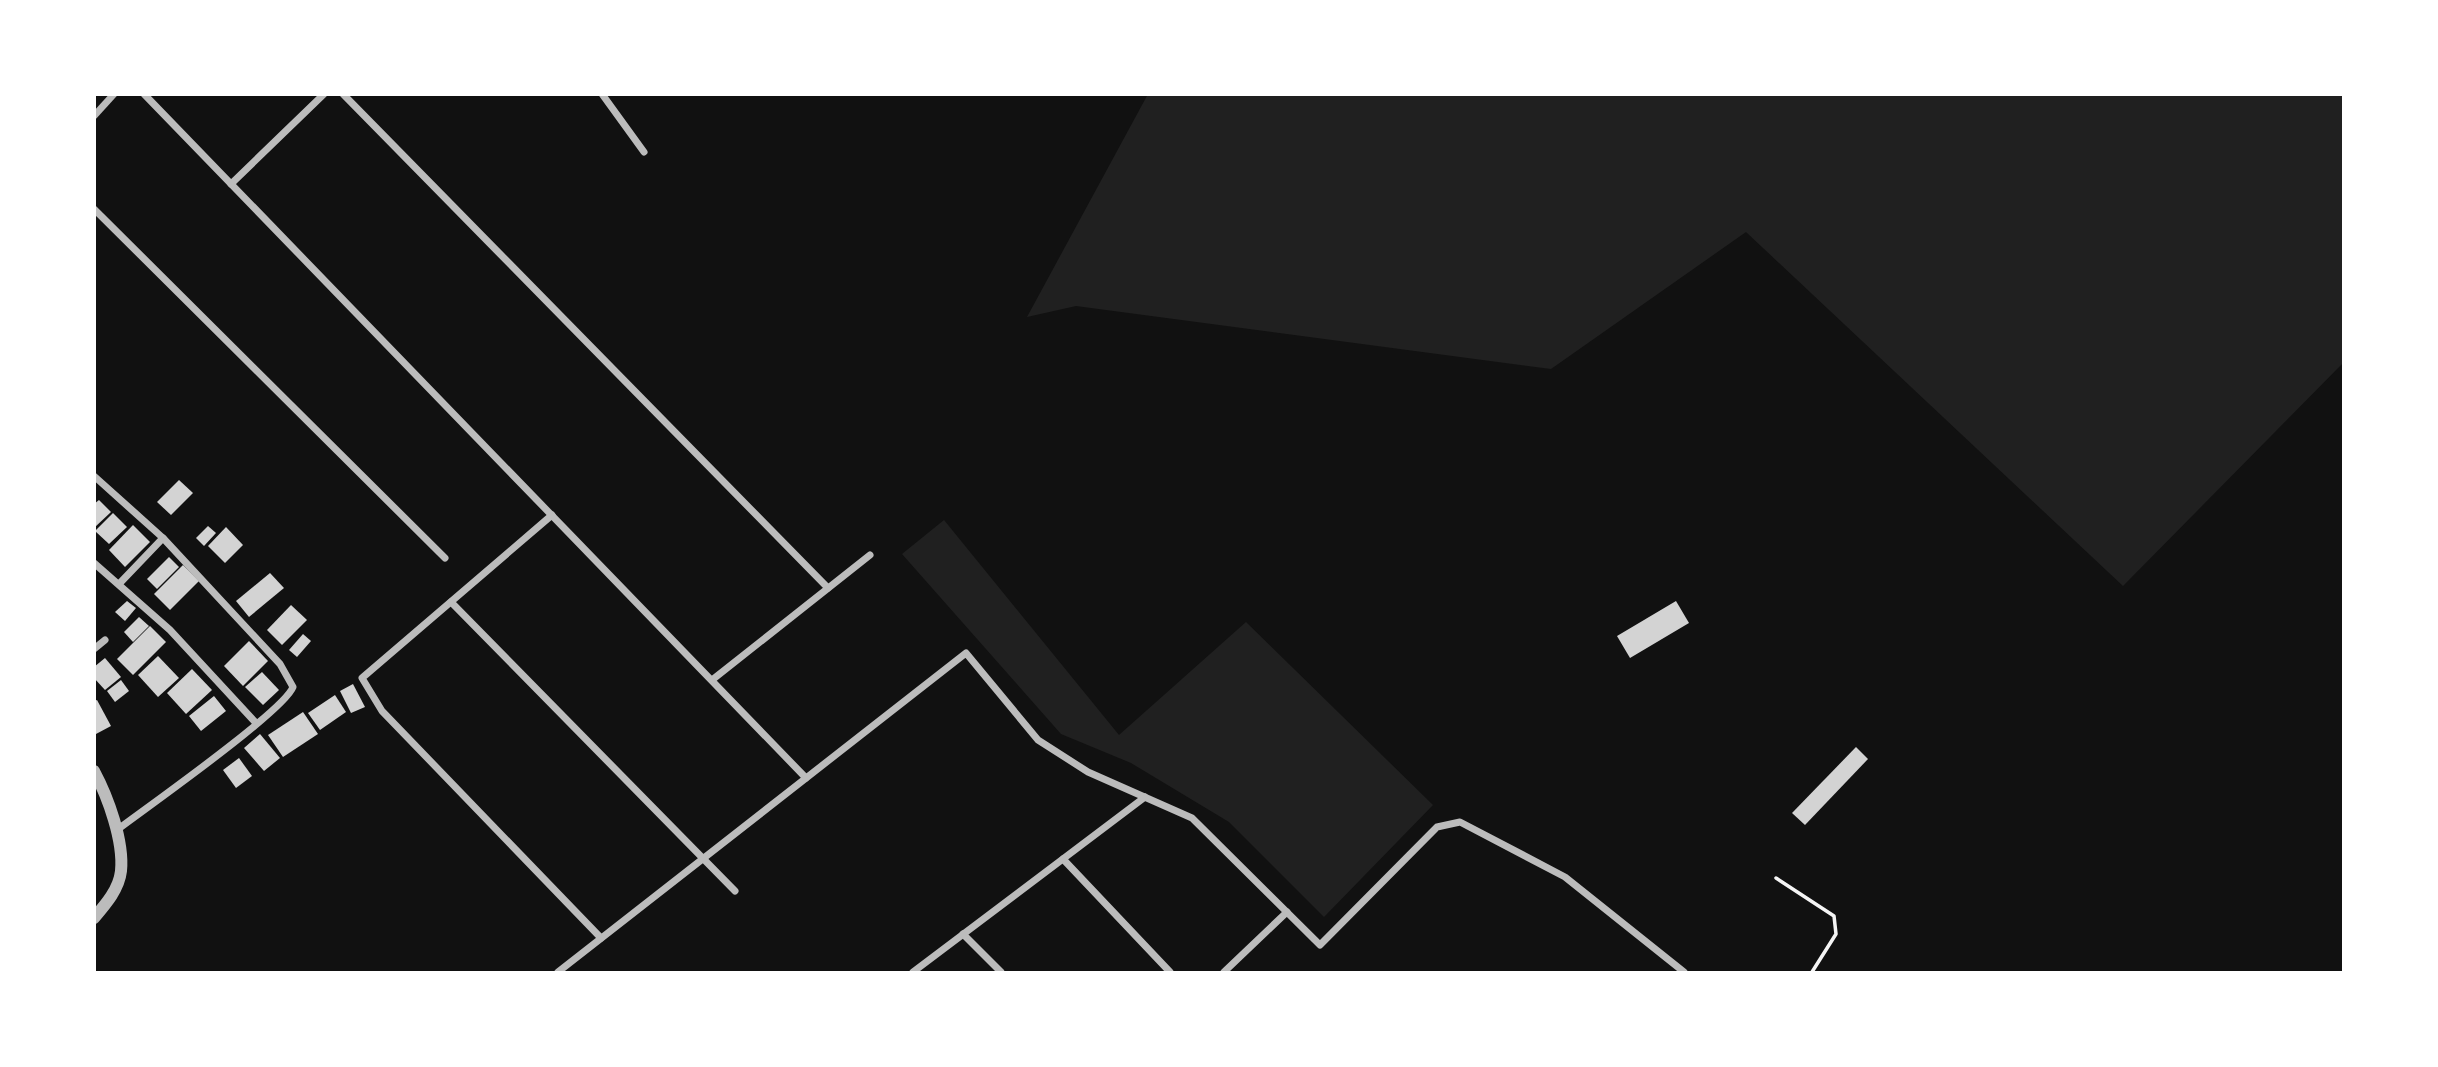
<svg xmlns="http://www.w3.org/2000/svg" width="2438" height="1067" font-family="'Noto Sans',sans-serif">
  <style>
    .green { fill: #202020 }
    .building { fill: #d3d3d3 }
    .lines { fill: none; stroke-linecap: round; stroke-linejoin: round }
    .path { stroke: #f5f5f5; stroke-width: 3.5 }
    .minor { stroke: #bcbcbc; stroke-width: 7 }
    .tertiary { stroke: #bcbcbc; stroke-width: 12 }
  </style>
  <rect width="100%" height="100%" fill="#111"/>
  <g class="green">
    <polygon points="1148,94 2343,95 2343,363 2123,586 1746,232 1551,369 1076,306 1027,317"/>
    <polygon points="944,520 1119,735 1246,622 1433,805 1324,917 1229,822 1131,763 1061,734 902,554"/>
  </g>
  <g class="building">
    <polygon points="179,480 193,493 171,515 157,502"/>
    <polygon points="99,500 111,512 94,528 94,504"/>
    <polygon points="113,513 127,527 109,544 95,531"/>
    <polygon points="133,525 150,542 125,567 109,550"/>
    <polygon points="208,526 216,533 204,546 196,538"/>
    <polygon points="226,527 243,545 225,563 208,546"/>
    <polygon points="169,557 179,567 157,589 147,579"/>
    <polygon points="183,565 199,581 170,610 154,594"/>
    <polygon points="270,573 284,588 249,617 236,601"/>
    <polygon points="127,601 136,608 125,621 115,612"/>
    <polygon points="1676,601 1689,623 1630,658 1617,636"/>
    <polygon points="291,605 307,620 282,645 267,630"/>
    <polygon points="139,617 149,626 133,642 124,632"/>
    <polygon points="150,626 166,642 133,675 117,659"/>
    <polygon points="303,634 311,641 297,657 289,650"/>
    <polygon points="249,641 268,661 243,686 224,666"/>
    <polygon points="158,656 179,678 158,697 138,675"/>
    <polygon points="105,658 121,677 105,690 94,678 94,667"/>
    <polygon points="192,669 212,690 186,714 167,693"/>
    <polygon points="262,672 279,690 263,705 245,687"/>
    <polygon points="121,680 129,691 115,702 107,691"/>
    <polygon points="353,684 365,707 351,713 340,691"/>
    <polygon points="335,695 346,712 320,730 308,713"/>
    <polygon points="214,696 226,711 201,731 189,716"/>
    <polygon points="97,700 111,726 96,734 94,701"/>
    <polygon points="303,712 318,734 283,757 268,735"/>
    <polygon points="260,734 280,758 264,771 244,748"/>
    <polygon points="1856,747 1868,759 1805,825 1792,813"/>
    <polygon points="239,758 252,776 236,788 223,770"/>
  </g>
  <g class="lines">
    <polyline class="path" points="1776,878 1834,916 1836,934 1812,972"/>
    <g class="minor">
      <polyline points="144,94 806,778"/>
      <polyline points="343,94 828,588"/>
      <polyline points="602,94 644,152"/>
      <polyline points="94,116 114,94"/>
      <polyline points="231,184 324,94"/>
      <polyline points="94,209 445,558"/>
      <path d="M94,476L163,538L280,664L293,687C284,711 146,808 117,830"/>
      <polyline points="552,515 362,678 382,711 601,938"/>
      <polyline points="94,563 170,630 256,723"/>
      <polyline points="119,584 163,538"/>
      <polyline points="451,602 735,891"/>
      <polyline points="94,649 105,640"/>
      <polyline points="712,680 870,555"/>
      <polyline points="1063,859 1170,972"/>
      <polyline points="963,934 1001,972"/>
      <polyline points="558,972 966,653 1038,740 1088,772 1192,818 1320,945 1437,827 1460,822 1565,877 1684,972"/>
      <polyline points="913,972 1145,797"/>
      <polyline points="1224,972 1287,912"/>
    </g>
    <path class="tertiary" d="M94,771C108,797 124,841 121,871C119,889 106,904 94,918"/>
  </g>
  <rect width="2438" height="1067" fill="none" stroke="#ffffff" stroke-width="192"/>
</svg>
